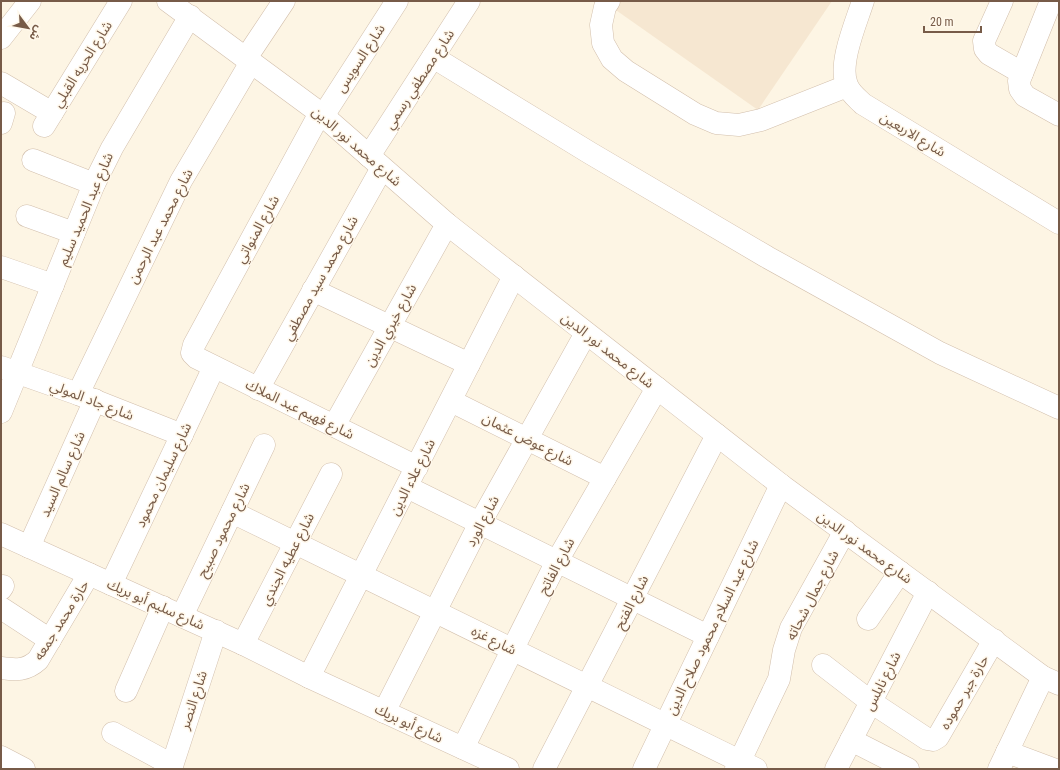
<svg xmlns="http://www.w3.org/2000/svg" width="1060" height="770" font-family="'Roboto Condensed','Noto Sans Arabic',sans-serif">
  <style>
    .residential { fill: #f6e7d1 }
    .lines { fill: none; stroke-linecap: round; stroke-linejoin: round }
    .minor-casing { stroke: #d2bfac; stroke-width: 23 }
    .minor { stroke: #fff; stroke-width: 22 }
    .labels { text-anchor: middle; dominant-baseline: central; stroke-width: 3; stroke-linejoin: round; paint-order: stroke }
    .street-label { font-size: 14px; fill: #775b48; stroke: #fff8eb }
  </style>
  <rect width="100%" height="100%" fill="#fdf5e4"/>
  <polygon class="residential" points="603,1 832,1 758,110"/>
  <g class="lines">
    <defs>
      <g id="minor">
        <polyline points="168,1 320,113 447,224 781,485 1043,677 1059,684"/>
        <polyline points="609,1 605,7 601,25 603,43 612,59 626,71 695,114 716,123 739,125 761,120 847,86"/>
        <path d="M863,1C856,23 838,64 847,85C850,93 857,98 863,104L1059,223"/>
        <polyline points="1002,1 984,41 985,49 989,54 1022,73"/>
        <polyline points="1051,1 1019,81 1020,89 1025,96 1059,115"/>
        <polyline points="1,38 30,1"/>
        <polyline points="433,57 590,153 767,257 940,353 1059,408"/>
        <polyline points="246,58 284,1"/>
        <polyline points="1,83 52,113"/>
        <polyline points="320,113 194,345 192,353 197,358 417,467"/>
        <polyline points="323,116 397,1"/>
        <polyline points="1,123 4,113"/>
        <polyline points="44,126 121,1"/>
        <polyline points="369,156 469,1"/>
        <polyline points="33,160 94,184"/>
        <polyline points="27,216 74,233"/>
        <polyline points="1,267 53,285"/>
        <polyline points="313,290 469,364"/>
        <polyline points="1,367 78,394 182,435"/>
        <polyline points="258,389 382,168"/>
        <polyline points="78,394 181,181 251,62"/>
        <polyline points="451,401 605,478"/>
        <polyline points="1,412 94,184 112,148 190,16"/>
        <polyline points="334,426 447,224"/>
        <polyline points="407,487 708,636"/>
        <polyline points="232,512 756,769"/>
        <polyline points="1,534 243,644 309,677 508,769"/>
        <polyline points="29,547 95,400"/>
        <polyline points="111,584 214,367"/>
        <polyline points="1,589 3,586"/>
        <polyline points="1,608 50,640"/>
        <polyline points="182,616 264,445"/>
        <polyline points="868,619 900,572"/>
        <polyline points="243,644 331,474"/>
        <polyline points="823,665 871,702 927,739 933,740 938,737 994,640"/>
        <path d="M1,668C16,670 26,671 38,660L89,574"/>
        <polyline points="309,677 514,276"/>
        <polyline points="126,691 163,607"/>
        <polyline points="384,712 480,523 586,333"/>
        <polyline points="113,733 172,765"/>
        <polyline points="851,740 908,769"/>
        <polyline points="463,748 557,561 657,388"/>
        <polyline points="1007,752 1053,769"/>
        <polyline points="1,757 24,769"/>
        <polyline points="171,769 216,631"/>
        <polyline points="544,769 717,435"/>
        <polyline points="644,769 781,485"/>
        <polyline points="736,769 779,679 784,650 791,628 845,531"/>
        <polyline points="836,769 928,592"/>
        <polyline points="999,769 1043,677"/>
      </g>
    </defs>
    <use href="#minor" class="minor-casing"/>
    <use href="#minor" class="minor"/>
  </g>
  <g class="labels">
    <g class="street-label">
      <text transform="translate(360 58) rotate(-57)">شارع السويس</text>
      <text transform="translate(82 64) rotate(-58)">شارع الحريه القبلي</text>
      <text transform="translate(419 79) rotate(-57)">شارع مصطفي رسمي</text>
      <text transform="translate(913 134) rotate(31)">شارع الاربعين</text>
      <text transform="translate(357 146) rotate(41)">شارع محمد نور الدين</text>
      <text transform="translate(85 209) rotate(-67)">شارع عبد الحميد سليم</text>
      <text transform="translate(160 226) rotate(-63)">شارع محمد عبد الرحمن</text>
      <text transform="translate(257 229) rotate(-61)">شارع المنواتي</text>
      <text transform="translate(320 278) rotate(-61)">شارع محمد سيد مصطفي</text>
      <text transform="translate(390 325) rotate(-61)">شارع خيري الدين</text>
      <text transform="translate(608 350) rotate(38)">شارع محمد نور الدين</text>
      <text transform="translate(92 400) rotate(21)">شارع جاد المولي</text>
      <text transform="translate(300 409) rotate(26)">شارع فهيم عبد الملاك</text>
      <text transform="translate(528 439) rotate(27)">شارع عوض عثمان</text>
      <text transform="translate(62 474) rotate(-66)">شارع سالم السيد</text>
      <text transform="translate(163 475) rotate(-65)">شارع سليمان محمود</text>
      <text transform="translate(412 477) rotate(-63)">شارع علاء الدين</text>
      <text transform="translate(482 521) rotate(-62)">شارع الورد</text>
      <text transform="translate(223 530) rotate(-64)">شارع محمود صبيح</text>
      <text transform="translate(865 547) rotate(36)">شارع محمد نور الدين</text>
      <text transform="translate(287 559) rotate(-63)">شارع عطيه الجندي</text>
      <text transform="translate(556 566) rotate(-62)">شارع الفاتح</text>
      <text transform="translate(812 595) rotate(-63)">شارع جمال شحاته</text>
      <text transform="translate(631 602) rotate(-63)">شارع الفتح</text>
      <text transform="translate(156 604) rotate(24)">شارع سليم أبو بريك</text>
      <text transform="translate(61 620) rotate(-58)">حارة محمد جمعه</text>
      <text transform="translate(712 627) rotate(-64)">شارع عبد السلام محمود صلاح الدين</text>
      <text transform="translate(494 640) rotate(26)">شارع غزه</text>
      <text transform="translate(882 681) rotate(-63)">شارع نابلس</text>
      <text transform="translate(964 692) rotate(-60)">حارة جبر حموده</text>
      <text transform="translate(193 700) rotate(-72)">شارع النصر</text>
      <text transform="translate(409 723) rotate(25)">شارع أبو بريك</text>
    </g>
  </g>
  <rect width="1060" height="770" fill="none" stroke="#775b48" stroke-width="4"/>
  <g transform="translate(28 28) rotate(122)" stroke="#fff8eb" stroke-width="3" paint-order="stroke">
  <path d="M0-3L7 15L0 10L-7 15Z" fill="#775b48"/>
  <text y="-6" font-size="11" font-weight="bold" text-anchor="middle" fill="#775b48">ش</text>
  </g>
  <path d="M924 26v6h57v-6" fill="none" stroke="#775b48" stroke-width="2"/>
  <text x="930" y="26" font-size="12" fill="#775b48" stroke="#fff8eb" stroke-width="3" paint-order="stroke">20 m</text>
</svg>
